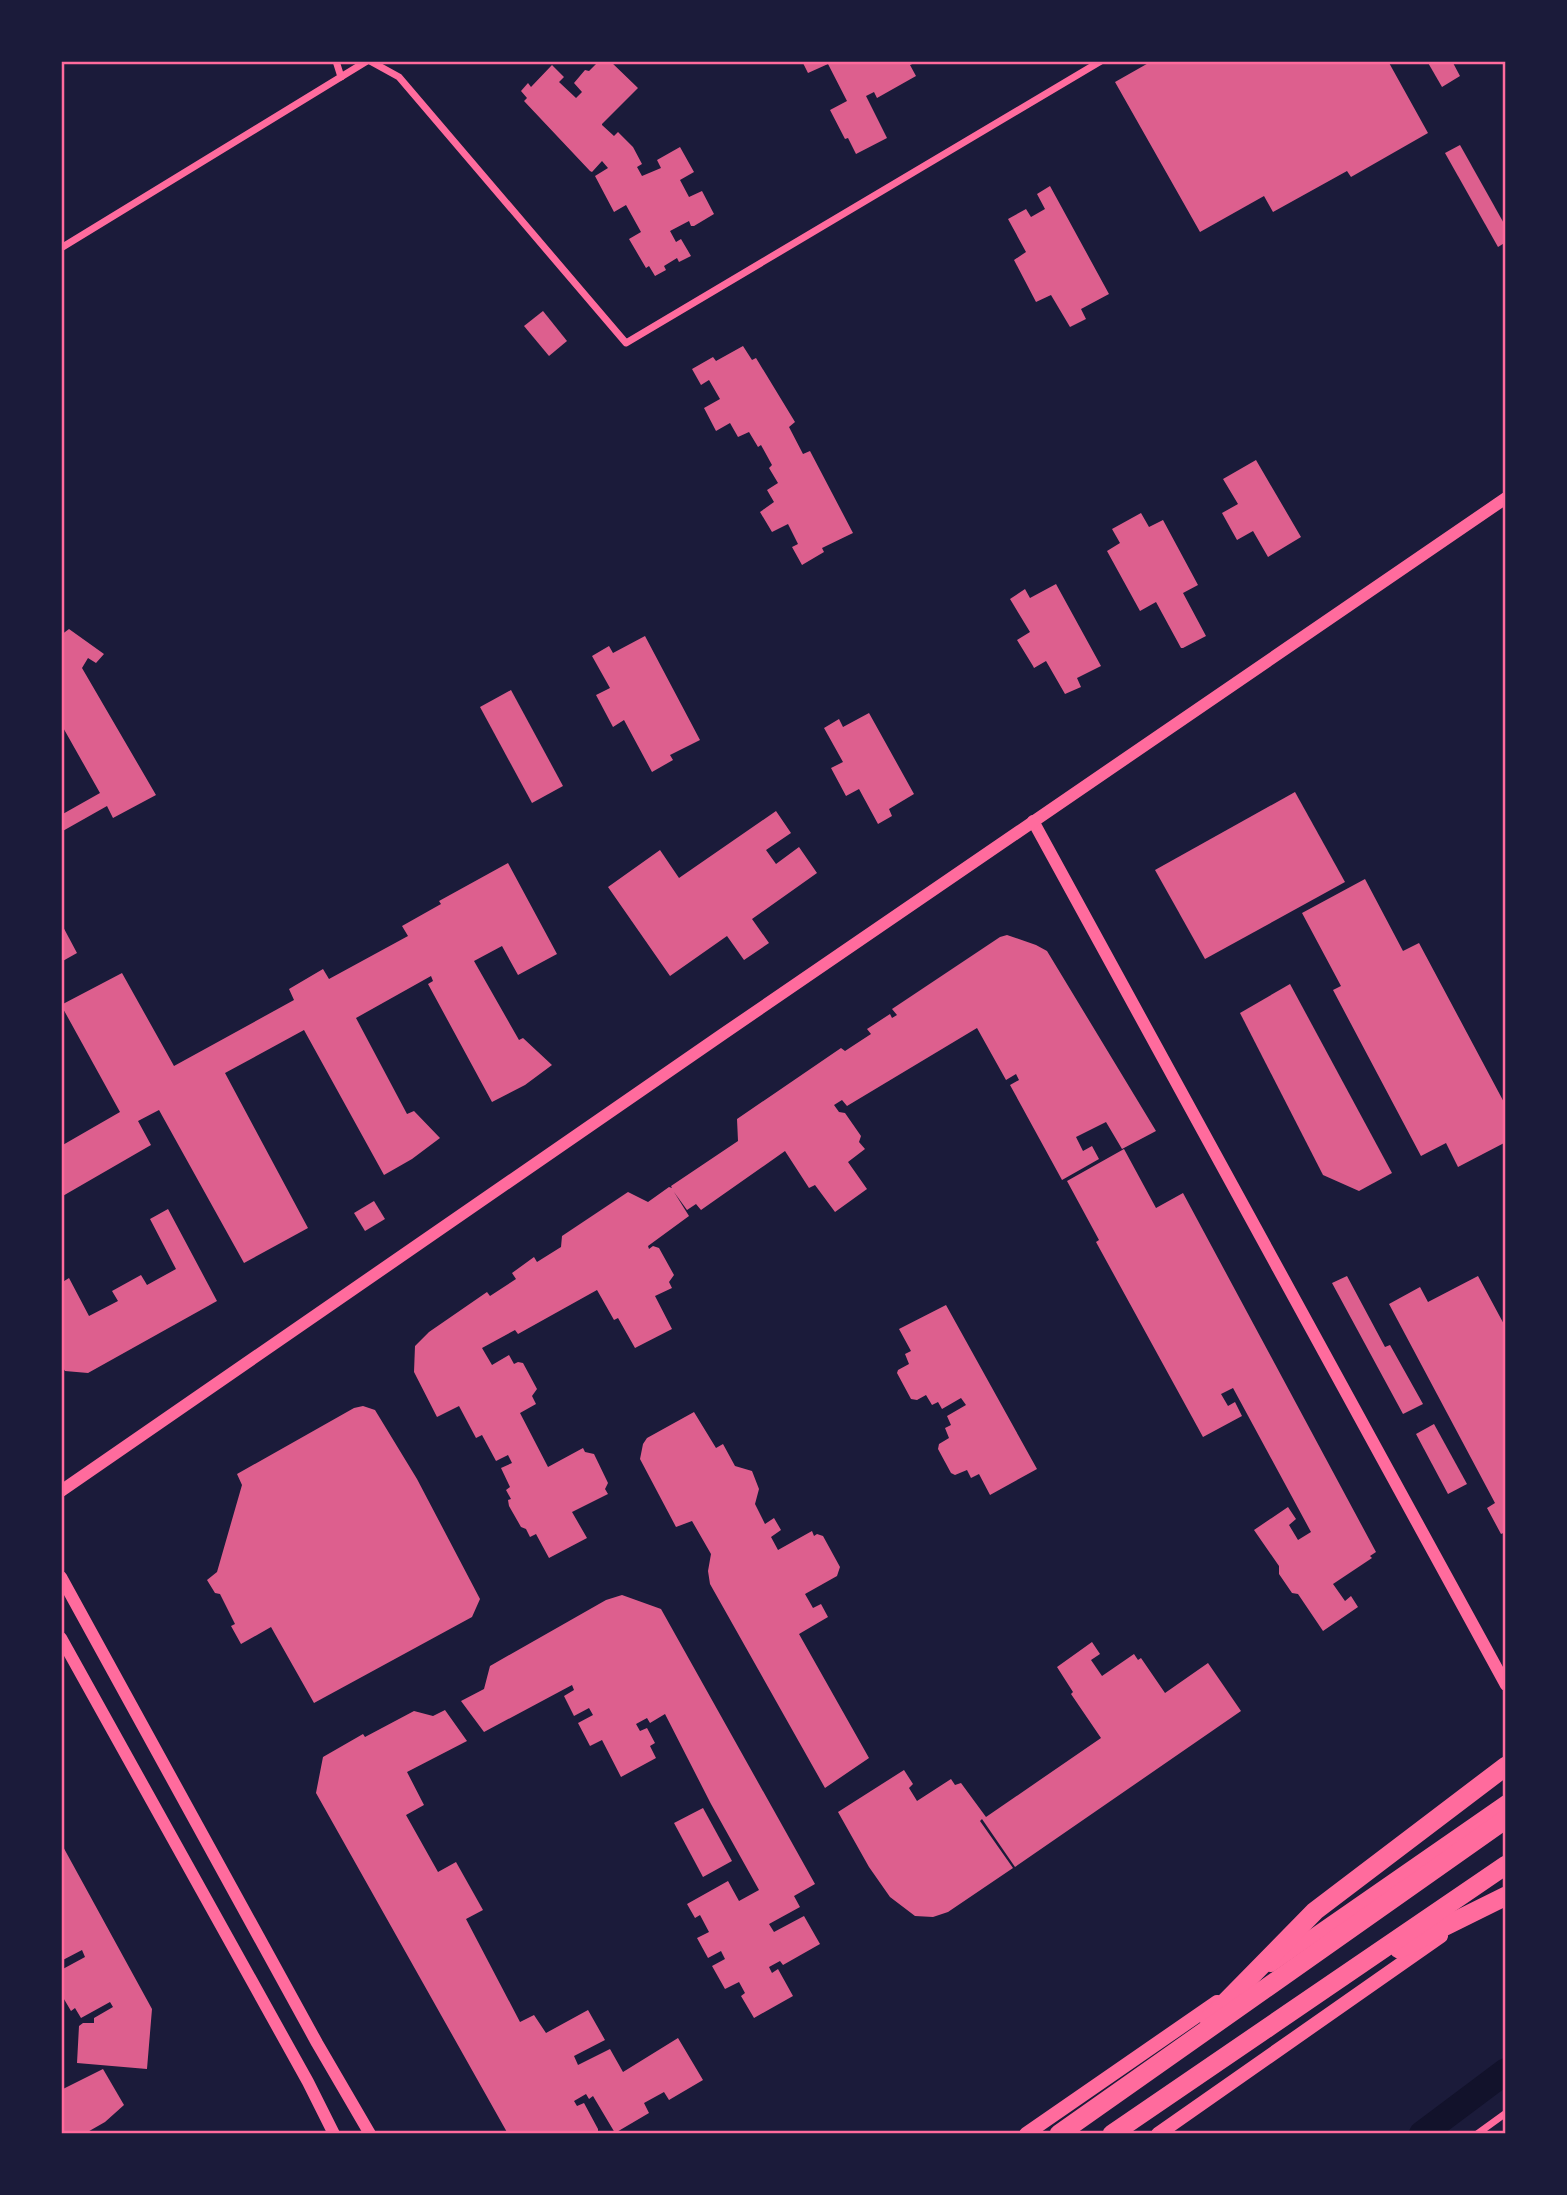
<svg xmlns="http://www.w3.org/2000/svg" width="1567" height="2195" font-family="Helvetica,sans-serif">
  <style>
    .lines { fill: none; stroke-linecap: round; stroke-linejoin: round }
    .canal { stroke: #12122b; stroke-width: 26 }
    .building { fill: #dd5f8e }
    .minor { stroke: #ff6b9d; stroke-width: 7 }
    .tertiary { stroke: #ff6b9d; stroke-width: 12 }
    .secondary { stroke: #ff6b9d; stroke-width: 14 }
    .trunk { stroke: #ff6b9d; stroke-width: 19 }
    .neatline { fill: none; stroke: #ff6b9d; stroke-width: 2.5 }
  </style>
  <rect width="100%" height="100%" fill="#1b1b3a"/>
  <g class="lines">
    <polyline class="canal" points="1422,2134 1506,2071"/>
  </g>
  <g class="building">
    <polygon points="599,61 610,61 638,88 602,124 602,125 614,136 618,132 633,147 642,164 637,167 642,176 661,168 657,160 680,147 694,172 680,180 689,197 702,191 714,214 694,226 691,226 689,221 670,231 676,242 681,239 691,256 679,262 677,258 664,266 666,270 655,276 649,266 646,268 629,239 641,232 626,205 614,212 595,176 608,168 602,161 592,172 590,171 524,101 527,98 521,91 528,83 531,87 552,65 564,77 559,82 576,98 582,92 574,83 585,70 589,71"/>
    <polygon points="802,61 877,61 879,64 884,61 919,61 910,65 916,76 877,98 874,92 866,96 887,138 856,154 848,138 845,139 830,110 847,101 828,64 808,73"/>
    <polygon points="1152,61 1388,61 1428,133 1351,177 1347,171 1273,212 1264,196 1200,232 1115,82"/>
    <polygon points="1427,61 1452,61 1460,76 1442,87"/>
    <polygon points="1460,145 1506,227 1506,242 1498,247 1445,153"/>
    <polygon points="1050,186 1109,294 1081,309 1086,319 1070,327 1051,295 1036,302 1014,260 1026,252 1008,219 1026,209 1031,217 1045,209 1037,194"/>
    <polygon points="543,311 567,341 549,356 524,326"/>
    <polygon points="743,346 752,360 756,358 795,422 789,427 803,454 810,451 853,533 822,548 824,552 802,565 792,547 798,544 788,524 772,532 760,512 774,502 767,490 778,483 769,468 772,465 761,445 758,447 749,432 738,437 730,423 716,431 704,408 720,399 709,380 701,385 692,369 713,357 716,361"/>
    <polygon points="1256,460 1301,537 1268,557 1253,531 1237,540 1222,513 1238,504 1223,479"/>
    <polygon points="1141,513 1149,527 1163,520 1198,585 1183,593 1206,636 1183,648 1181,648 1156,602 1140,611 1107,551 1120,543 1112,529"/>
    <polygon points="1056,584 1101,666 1077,678 1081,687 1065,694 1046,661 1034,668 1033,666 1017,640 1030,632 1010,599 1025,589 1030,598"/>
    <polygon points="69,629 104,654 96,663 88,658 82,668 156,795 113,818 107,806 61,832 61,815 100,793 61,724 61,635"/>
    <polygon points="645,636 700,740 670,755 673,760 652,772 624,720 613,727 596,695 610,688 592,656 609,646 613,653"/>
    <polygon points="511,690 563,786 532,803 480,707"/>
    <polygon points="869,713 914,794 889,809 892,816 878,824 859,789 846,796 831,768 843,762 824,728 839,719 843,727"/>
    <polygon points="1295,792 1345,882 1205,959 1155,870"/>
    <polygon points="776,811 791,833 766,850 776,864 799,847 817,873 752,919 769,943 744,960 727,936 670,976 608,887 660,850 679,878"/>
    <polygon points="508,863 557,954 518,975 502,946 474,961 519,1040 523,1038 552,1065 525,1085 492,1102 428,984 433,981 431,976 356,1018 407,1114 414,1111 440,1138 412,1159 384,1175 304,1030 225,1073 308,1228 244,1263 159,1110 138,1121 151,1145 61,1197 61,1146 120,1112 61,1005 122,973 174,1066 294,1000 289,989 323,969 329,979 408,936 402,926 441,904 439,901"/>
    <polygon points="1365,879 1403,951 1419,943 1506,1106 1506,1142 1458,1167 1446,1143 1421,1156 1333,990 1341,986 1302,913"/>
    <polygon points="61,923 77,953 61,962"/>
    <polygon points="1007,935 1036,945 1047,951 1156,1131 1122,1149 1106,1122 1076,1137 1083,1151 1092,1146 1099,1159 1062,1180 1010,1085 1019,1080 1016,1074 1006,1080 977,1028 847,1106 842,1100 834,1105 839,1112 845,1113 861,1136 859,1142 865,1149 848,1162 867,1189 835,1212 815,1185 809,1188 785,1151 701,1210 696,1204 687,1210 674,1192 689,1216 648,1246 649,1249 653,1246 659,1248 674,1275 669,1282 672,1288 655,1296 672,1329 635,1348 618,1318 614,1320 597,1290 518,1334 515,1330 482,1348 492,1365 509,1355 514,1364 518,1362 523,1363 537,1389 532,1396 536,1404 520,1413 548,1467 583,1448 585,1452 594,1454 608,1483 605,1489 608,1494 572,1512 587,1538 549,1558 536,1534 530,1537 526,1529 521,1527 509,1506 508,1500 511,1499 506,1490 510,1487 501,1468 512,1463 508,1455 496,1461 482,1435 476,1438 459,1406 437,1417 414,1372 415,1346 429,1332 487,1292 490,1296 516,1279 512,1273 534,1257 537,1262 561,1247 562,1236 628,1192 648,1202 669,1187 672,1188 671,1186 738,1141 737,1119 841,1048 845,1051 871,1034 867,1029 890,1014 892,1018 897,1015 892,1009 1000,937"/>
    <polygon points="1290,984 1392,1173 1359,1191 1323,1175 1240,1013"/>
    <polygon points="1124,1149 1156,1208 1183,1193 1376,1552 1370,1556 1372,1558 1333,1584 1345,1601 1351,1596 1358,1607 1323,1631 1298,1594 1292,1593 1279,1574 1279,1566 1254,1530 1288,1507 1296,1519 1289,1525 1298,1540 1311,1532 1233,1388 1221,1394 1228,1406 1235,1402 1242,1416 1203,1437 1096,1242 1099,1240 1067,1181"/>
    <polygon points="374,1201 385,1219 365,1231 354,1213"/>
    <polygon points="168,1209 217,1301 88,1373 65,1371 61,1365 61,1283 69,1278 89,1316 118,1301 112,1291 141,1275 147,1285 176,1269 150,1219"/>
    <polygon points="1347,1276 1385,1347 1390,1345 1423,1404 1403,1414 1332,1283"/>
    <polygon points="1478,1276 1506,1328 1506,1532 1501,1534 1487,1508 1495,1503 1389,1304 1420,1287 1428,1302"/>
    <polygon points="946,1305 1037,1469 990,1495 979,1474 971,1478 967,1470 955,1475 951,1473 938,1449 939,1444 949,1438 945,1428 951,1425 947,1416 966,1405 961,1398 942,1409 938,1402 932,1405 926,1395 917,1400 911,1399 897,1373 898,1370 909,1364 905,1354 911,1351 899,1329"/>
    <polygon points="363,1406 375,1410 417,1479 480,1599 472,1617 314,1703 271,1627 241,1644 231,1626 235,1624 220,1594 215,1593 207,1580 217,1572 242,1485 237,1474 354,1408"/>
    <polygon points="694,1412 716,1448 723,1444 735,1466 752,1471 759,1489 755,1504 765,1524 774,1518 781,1530 771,1537 778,1550 812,1531 814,1536 817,1534 823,1536 840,1567 837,1576 805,1594 813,1608 821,1604 828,1617 799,1634 869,1758 825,1788 710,1584 708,1571 711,1554 692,1521 676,1527 640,1459 643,1444 647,1438"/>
    <polygon points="1434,1424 1467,1484 1448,1494 1416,1434"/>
    <polygon points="622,1595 661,1609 815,1884 794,1896 800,1907 769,1924 774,1932 804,1916 820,1944 783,1965 780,1961 769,1967 772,1973 778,1969 793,1996 754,2018 741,1996 745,1993 739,1982 725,1989 712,1966 725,1959 721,1951 708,1958 697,1938 709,1932 700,1915 695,1918 687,1904 728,1881 739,1901 759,1890 711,1804 665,1714 650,1723 647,1718 636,1724 640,1731 647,1728 655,1743 650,1746 656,1758 621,1777 602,1740 590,1746 578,1723 593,1715 589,1708 574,1716 564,1696 574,1690 572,1685 484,1732 461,1701 484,1689 490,1666 606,1600"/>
    <polygon points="1092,1642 1100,1654 1091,1660 1102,1676 1134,1654 1138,1660 1141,1658 1165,1693 1208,1663 1241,1711 1015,1867 982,1819 980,1821 1013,1868 948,1912 933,1917 915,1916 890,1897 869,1867 838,1812 904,1770 913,1784 909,1788 917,1801 951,1779 955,1785 961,1783 986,1817 1101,1738 1071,1694 1073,1692 1057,1667"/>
    <polygon points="445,1710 467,1741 407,1772 424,1805 406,1815 438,1872 456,1862 483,1910 466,1919 520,2022 534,2015 546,2033 588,2010 605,2040 574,2056 578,2065 610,2049 623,2072 678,2038 703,2080 669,2100 664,2092 644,2103 649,2113 615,2133 593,2096 589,2099 586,2094 574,2101 577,2106 584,2103 598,2129 598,2131 593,2134 508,2134 316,1793 323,1757 363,1734 365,1737 414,1711 433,1716"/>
    <polygon points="703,1808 732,1861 703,1877 674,1823"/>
    <polygon points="61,1843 152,2009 147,2069 77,2063 79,2026 83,2023 94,2023 94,2018 113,2007 110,2002 81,2018 75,2008 71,2011 61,1994 61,1970 85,1957 82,1950 61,1961"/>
    <polygon points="103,2069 124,2105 105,2122 84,2134 61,2134 61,2090"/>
  </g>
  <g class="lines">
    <g class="minor">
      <polyline points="336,61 341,77"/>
      <polyline points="370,61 399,77 626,343 1101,61"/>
      <polyline points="61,248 367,61"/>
      <polyline points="1477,2134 1506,2113"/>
    </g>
    <g class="tertiary">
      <polyline points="1033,821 1506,1685"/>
      <polyline points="61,1491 723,1034 1506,498"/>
      <polyline points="61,1577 317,2043 370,2134"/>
      <polyline points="61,1638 308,2082 334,2134"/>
    </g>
    <g class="secondary">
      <polyline points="1271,1965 1506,1802"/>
      <polyline points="1026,2134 1217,2002"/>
      <polyline points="1158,2134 1441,1936"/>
    </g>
    <g class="trunk">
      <polyline points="1399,1949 1506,1896"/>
      <polyline points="1209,2019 1315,1911 1506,1766"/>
      <polyline points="1059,2134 1506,1819"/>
      <polyline points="1112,2134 1506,1865"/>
    </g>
  </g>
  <rect width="1567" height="2195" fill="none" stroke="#1b1b3a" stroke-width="126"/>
  <rect x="63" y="63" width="1441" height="2069" class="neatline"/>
</svg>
